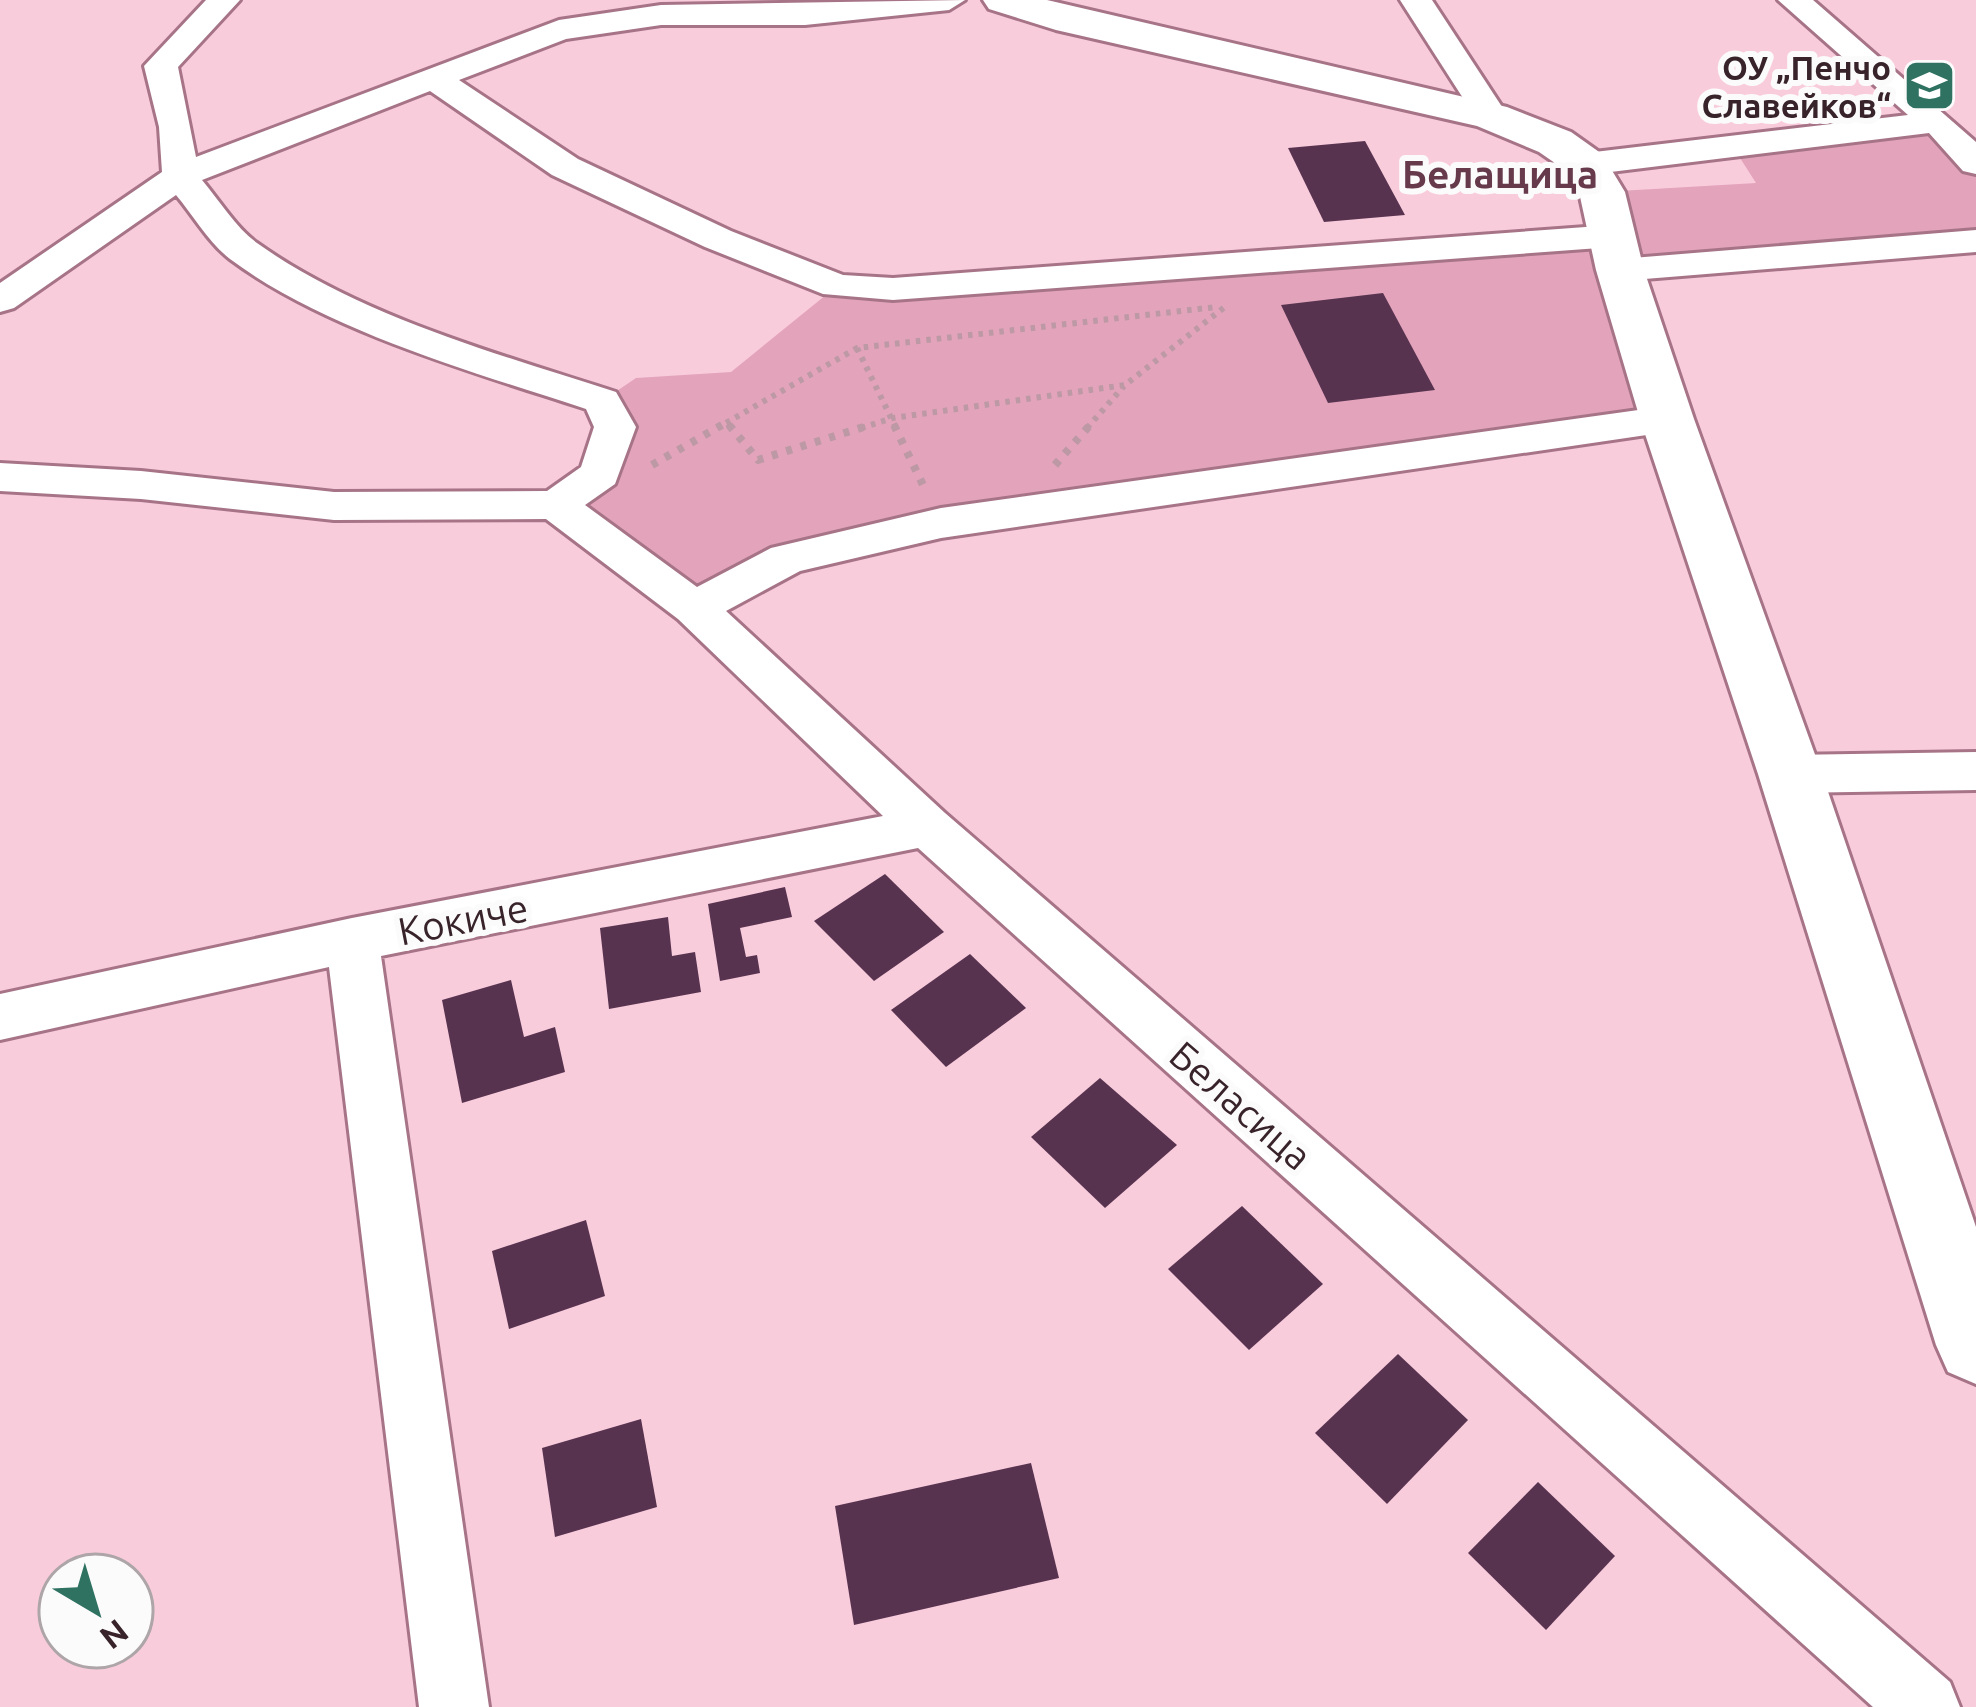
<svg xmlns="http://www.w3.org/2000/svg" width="1976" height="1707" font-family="Ubuntu,sans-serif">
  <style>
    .green { fill: #e3a4bb }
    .building { fill: #583350 }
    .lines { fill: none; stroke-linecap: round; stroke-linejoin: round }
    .minor-casing { stroke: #a77487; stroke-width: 6 }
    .tertiary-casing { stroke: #a77487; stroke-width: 6 }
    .path-far1 { stroke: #bd98a5; stroke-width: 6; stroke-dasharray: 4.5 6; stroke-linecap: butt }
    .path { stroke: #bd98a5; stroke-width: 8; stroke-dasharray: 6 9; stroke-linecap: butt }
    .minor { fill: #fff; fill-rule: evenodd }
    .tertiary { fill: #fff; fill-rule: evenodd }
    .labels { text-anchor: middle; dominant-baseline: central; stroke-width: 12; stroke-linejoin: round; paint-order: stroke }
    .far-poi-label { font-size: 33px; font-weight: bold; fill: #38232b; stroke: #fbfbfb; text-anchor: end }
    .far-quarter-label { font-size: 39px; font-weight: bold; fill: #66394b; stroke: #fbfbfb }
    .street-label { font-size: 39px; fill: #38232b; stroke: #fbfbfb }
  </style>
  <rect width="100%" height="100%" fill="#f9ccdc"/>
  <polygon class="green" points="1937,122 1976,163 1976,241 1620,270 1667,419 787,559 694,608 556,505 600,473 602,401 636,378 731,372 837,286 1612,236 1602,192 1756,183 1733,147"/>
  <g class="building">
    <polygon points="1365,141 1405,215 1324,222 1288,148"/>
    <polygon points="1383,293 1435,390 1328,403 1281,305"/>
    <polygon points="885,874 944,932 874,981 814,921"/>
    <polygon points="785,887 792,917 740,928 746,957 757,955 760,973 720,981 708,904"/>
    <polygon points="668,917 672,956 695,952 701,992 609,1009 600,928"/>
    <polygon points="970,954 1026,1008 946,1067 891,1010"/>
    <polygon points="511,980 524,1037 555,1027 565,1072 462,1103 442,1000"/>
    <polygon points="1100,1078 1177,1145 1105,1208 1031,1137"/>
    <polygon points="1242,1206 1323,1284 1249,1350 1168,1269"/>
    <polygon points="586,1220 605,1296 509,1329 492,1251"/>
    <polygon points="1398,1354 1468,1420 1387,1504 1315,1433"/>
    <polygon points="641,1419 657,1507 555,1537 542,1448"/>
    <polygon points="1031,1463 1059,1578 854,1625 835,1506"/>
    <polygon points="1538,1482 1615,1556 1546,1630 1468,1553"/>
  </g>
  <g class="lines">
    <defs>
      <g id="minor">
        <path d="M206,0H240L178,67L196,157L559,20L661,5L965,0L949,10L805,25H661L566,39L459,80L578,159L731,231L843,275L893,278L1613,225L1626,228L1632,236L1626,244L1613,247L893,300L823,294L705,247L552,175L430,91L202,180C219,200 236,228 257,243C359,316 498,354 616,392L636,427L615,484L585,505L697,587L771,548L941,508L1667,406L1682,410L1688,419L1682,428L1667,432L941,538L800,571L726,611L945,813L1950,1682L1960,1707H1873L918,848L381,956L489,1707H419L329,967L0,1040V994L352,918L883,816L678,619L546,519L334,520L141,499L0,491V463L141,471L334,492L547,491L581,467L594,427L586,409C473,372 325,330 230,259C209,243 193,215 176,195L14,308L0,312V283L162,172L159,127L144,66Z"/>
        <polygon points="1400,0 1432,0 1508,116 1503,123 1479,123"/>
        <polygon points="1778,0 1813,0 1976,142 1976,174 1963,171 1929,133 1586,175 1573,172 1568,164 1573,156 1586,153 1908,115"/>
        <polygon points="1976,230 1976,252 1620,281 1607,278 1601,270 1607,262 1620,259"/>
        <polygon points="1976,752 1976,790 1790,793 1773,787 1765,774 1773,761 1790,755"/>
      </g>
      <polygon id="tertiary" points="983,0 1047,0 1507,107 1571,132 1602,154 1625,192 1644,270 1694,419 1822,774 1976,1227 1976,1384 1948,1372 1936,1345 1758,774 1640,419 1596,270 1579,192 1568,172 1539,152 1477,126 1056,30 989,9"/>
    </defs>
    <use href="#minor" class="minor-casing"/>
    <use href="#tertiary" class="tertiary-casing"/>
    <g class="path-far1">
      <polyline points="857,348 896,428"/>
      <polyline points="728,424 731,428"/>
      <polyline points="717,428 857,348 1216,307"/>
      <polyline points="861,428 893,418 1125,385 1226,306"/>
      <polyline points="1087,428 1124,386"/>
    </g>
    <g class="path">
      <polyline points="729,425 758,460 870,425"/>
      <polyline points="894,425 924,487"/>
      <polyline points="652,465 722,425"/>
      <polyline points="1055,465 1090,425"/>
    </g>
    <use href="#minor" class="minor"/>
    <use href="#tertiary" class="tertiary"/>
  </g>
  <defs>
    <symbol id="school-square" viewBox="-11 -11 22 22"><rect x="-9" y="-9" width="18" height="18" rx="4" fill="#307262" stroke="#fbfbfb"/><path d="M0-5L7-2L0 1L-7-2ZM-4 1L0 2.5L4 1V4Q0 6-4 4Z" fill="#fff"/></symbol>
  </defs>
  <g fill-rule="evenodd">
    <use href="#school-square" x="1900" y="56" width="59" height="59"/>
  </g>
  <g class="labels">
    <g class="far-poi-label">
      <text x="1891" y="67">ОУ „Пенчо<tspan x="1891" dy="38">Славейков“</tspan></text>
    </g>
    <g class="far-quarter-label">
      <text x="1500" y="173">Белащица</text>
    </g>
    <g class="street-label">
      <text transform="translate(463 919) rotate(-11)">Кокиче</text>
      <text transform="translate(1241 1105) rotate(41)">Беласица</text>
    </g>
  </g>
  <g transform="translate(96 1611) rotate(142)"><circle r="57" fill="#fbfbfb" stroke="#ada5a8" stroke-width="3"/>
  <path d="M0-9L21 45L0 30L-21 45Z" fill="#307262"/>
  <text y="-18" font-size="33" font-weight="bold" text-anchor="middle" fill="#38232b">N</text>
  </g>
</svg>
